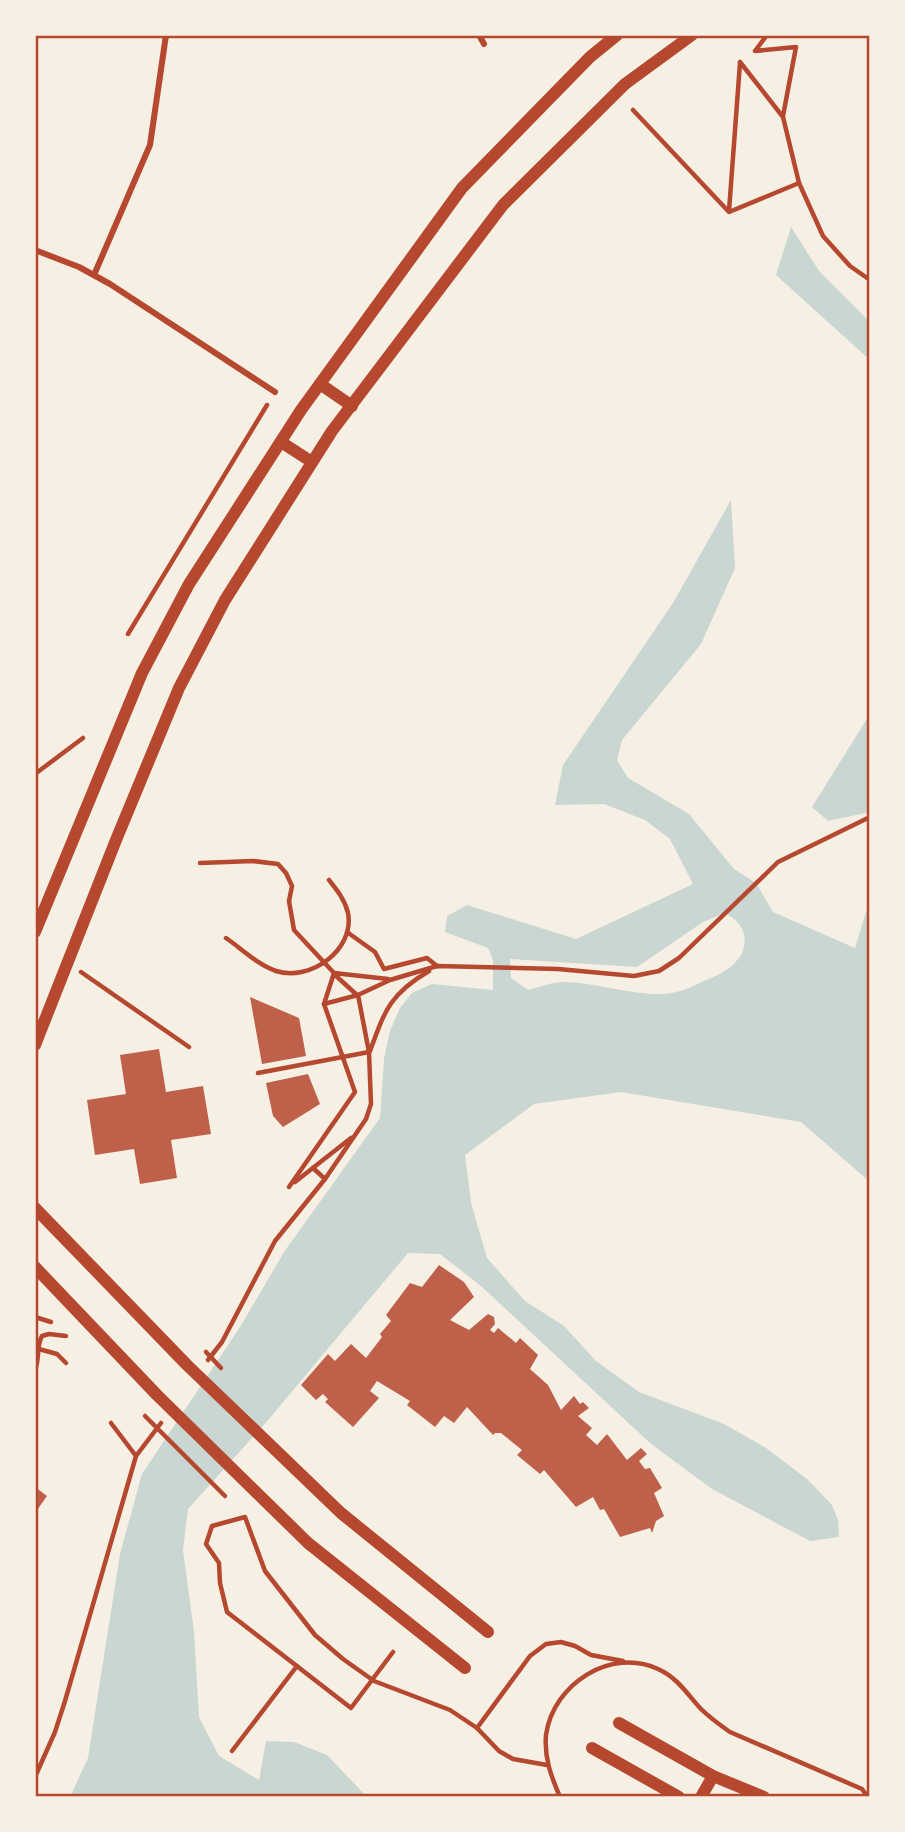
<svg xmlns="http://www.w3.org/2000/svg" width="905" height="1832" font-family="'PT Sans Narrow',sans-serif">
  <style>
    .water { fill: #c9d6d2; fill-rule: evenodd }
    .building { fill: #bf614a }
    .lines { fill: none; stroke-linecap: round; stroke-linejoin: round }
    .path { stroke: #b5482f; stroke-width: 4.5 }
    .pedestrian { stroke: #b5482f; stroke-width: 6 }
    .tertiary { stroke: #b5482f; stroke-width: 12 }
    .neatline { fill: none; stroke: #b5482f; stroke-width: 2.5 }
  </style>
  <rect width="100%" height="100%" fill="#f6efe4"/>
  <g class="water">
    <polygon points="791,227 819,271 870,322 870,360 776,275"/>
    <path d="M731,500L735,568L701,644L622,740L617,760L628,778L689,814L734,869L756,883L773,912L855,948L870,899V1182L801,1122L621,1092L534,1104L465,1155L471,1203L487,1258L525,1301L564,1326L596,1361L639,1392L724,1424L766,1448L807,1479L832,1505L838,1520L839,1537L810,1541L712,1489L650,1443L481,1286L440,1254L408,1253L269,1419L188,1509L183,1550L194,1632L199,1717L219,1756L259,1780L266,1741L294,1742L327,1755L367,1797H70L88,1758L120,1554L142,1474L240,1327L284,1252L380,1118L384,1059L390,1031L400,1008L412,993L432,984L493,990V960L488,948L445,932L447,916L467,905L576,939L693,884L670,839L645,820L604,804L555,805L563,765L673,603ZM725,913C739,921 747,930 744,947C741,962 724,973 711,978C699,983 687,990 676,992C646,1000 597,982 564,982C552,982 539,987 528,990L511,978L510,959L637,967L703,922Z"/>
    <polygon points="870,714 870,812 828,821 812,807"/>
  </g>
  <g class="building">
    <polygon points="250,997 299,1018 306,1056 262,1064"/>
    <polygon points="159,1049 166,1092 203,1086 211,1134 171,1140 177,1178 140,1184 134,1149 95,1155 87,1100 126,1094 120,1055"/>
    <polygon points="308,1074 320,1104 283,1127 273,1116 266,1083"/>
    <polygon points="439,1265 464,1282 474,1297 450,1320 469,1330 488,1314 494,1317 495,1324 490,1330 494,1333 498,1328 516,1343 520,1338 538,1355 530,1369 548,1385 561,1410 574,1396 580,1404 583,1402 589,1408 578,1416 592,1428 586,1435 597,1445 607,1434 627,1460 641,1448 647,1454 639,1461 645,1469 650,1468 662,1488 654,1493 664,1516 656,1521 652,1533 650,1528 620,1537 604,1509 600,1510 593,1497 576,1507 544,1470 540,1474 517,1455 522,1450 501,1433 495,1433 493,1435 467,1407 454,1423 444,1416 435,1427 407,1405 410,1401 377,1381 370,1391 379,1398 353,1427 325,1402 328,1399 323,1394 316,1400 301,1385 328,1354 335,1361 351,1344 366,1358 382,1337 380,1334 391,1321 386,1315 410,1283 422,1287"/>
    <polygon points="35,1487 47,1496 35,1513"/>
  </g>
  <g class="lines">
    <g class="path">
      <polyline points="767,35 755,51 796,47 783,116"/>
      <polyline points="740,62 783,117 799,183 823,236 850,266 870,280"/>
      <polyline points="633,110 729,212 799,183"/>
      <polyline points="729,211 740,63"/>
      <polyline points="128,634 267,405"/>
      <polyline points="35,774 83,738"/>
      <polyline points="200,863 253,861 278,864 286,873 292,886 289,901 294,930 334,973 324,1004 358,995"/>
      <polyline points="347,932 375,952 384,969 427,958 437,966"/>
      <path d="M226,938C242,949 258,965 276,971C310,982 355,950 348,913C345,900 337,890 329,880"/>
      <polyline points="81,972 189,1047"/>
      <polyline points="334,973 388,979"/>
      <polyline points="335,975 357,995"/>
      <path d="M370,1051C385,1010 390,994 429,971"/>
      <polyline points="258,1073 369,1052"/>
      <polyline points="313,1168 325,1179"/>
      <polyline points="295,1182 351,1138"/>
      <polyline points="289,1187 355,1092 324,1004"/>
      <polyline points="35,1317 51,1322"/>
      <polyline points="35,1348 57,1354 66,1363"/>
      <polyline points="206,1352 221,1368"/>
      <polyline points="208,1360 222,1342 275,1241 325,1179 366,1119 371,1104 369,1052 358,995 390,980 437,966 558,969 634,976 659,971 679,958 778,862 870,817"/>
      <path d="M35,1370C40,1358 36,1346 42,1336L49,1334L66,1336"/>
      <polyline points="145,1416 225,1496"/>
      <polyline points="111,1423 136,1456"/>
      <polyline points="393,1652 351,1708 227,1612 220,1583 219,1563 206,1544 212,1526 245,1517 265,1571 315,1635 343,1659 374,1681 450,1710 477,1728 499,1751 513,1759 547,1765"/>
      <polyline points="477,1728 530,1656 546,1644 561,1642 575,1646 591,1655 623,1661"/>
      <polyline points="232,1751 297,1666"/>
      <polyline points="35,1777 55,1732 65,1701 136,1456 161,1423"/>
      <path d="M560,1797C551,1776 544,1758 546,1735C553,1684 611,1647 658,1669C678,1678 687,1694 701,1709C710,1718 720,1725 730,1732L862,1789L868,1797"/>
    </g>
    <g class="pedestrian">
      <polyline points="479,35 484,44"/>
      <polyline points="35,250 79,267 110,284 275,392"/>
      <polyline points="94,275 150,145 166,35"/>
    </g>
    <g class="tertiary">
      <polyline points="320,384 352,406"/>
      <polyline points="281,442 312,462"/>
      <polyline points="35,932 142,673 189,584 301,410 462,188 590,57 617,35"/>
      <polyline points="35,1045 116,840 179,688 225,600 332,431 503,205 625,84 692,35"/>
      <polyline points="35,1208 187,1365 341,1513 488,1632"/>
      <polyline points="35,1267 157,1395 308,1543 465,1668"/>
      <polyline points="619,1723 713,1776 764,1797"/>
      <polyline points="592,1748 679,1797"/>
      <polyline points="701,1797 713,1776"/>
    </g>
  </g>
  <rect width="905" height="1832" fill="none" stroke="#f6efe4" stroke-width="74"/>
  <rect x="37" y="37" width="831" height="1758" class="neatline"/>
</svg>
